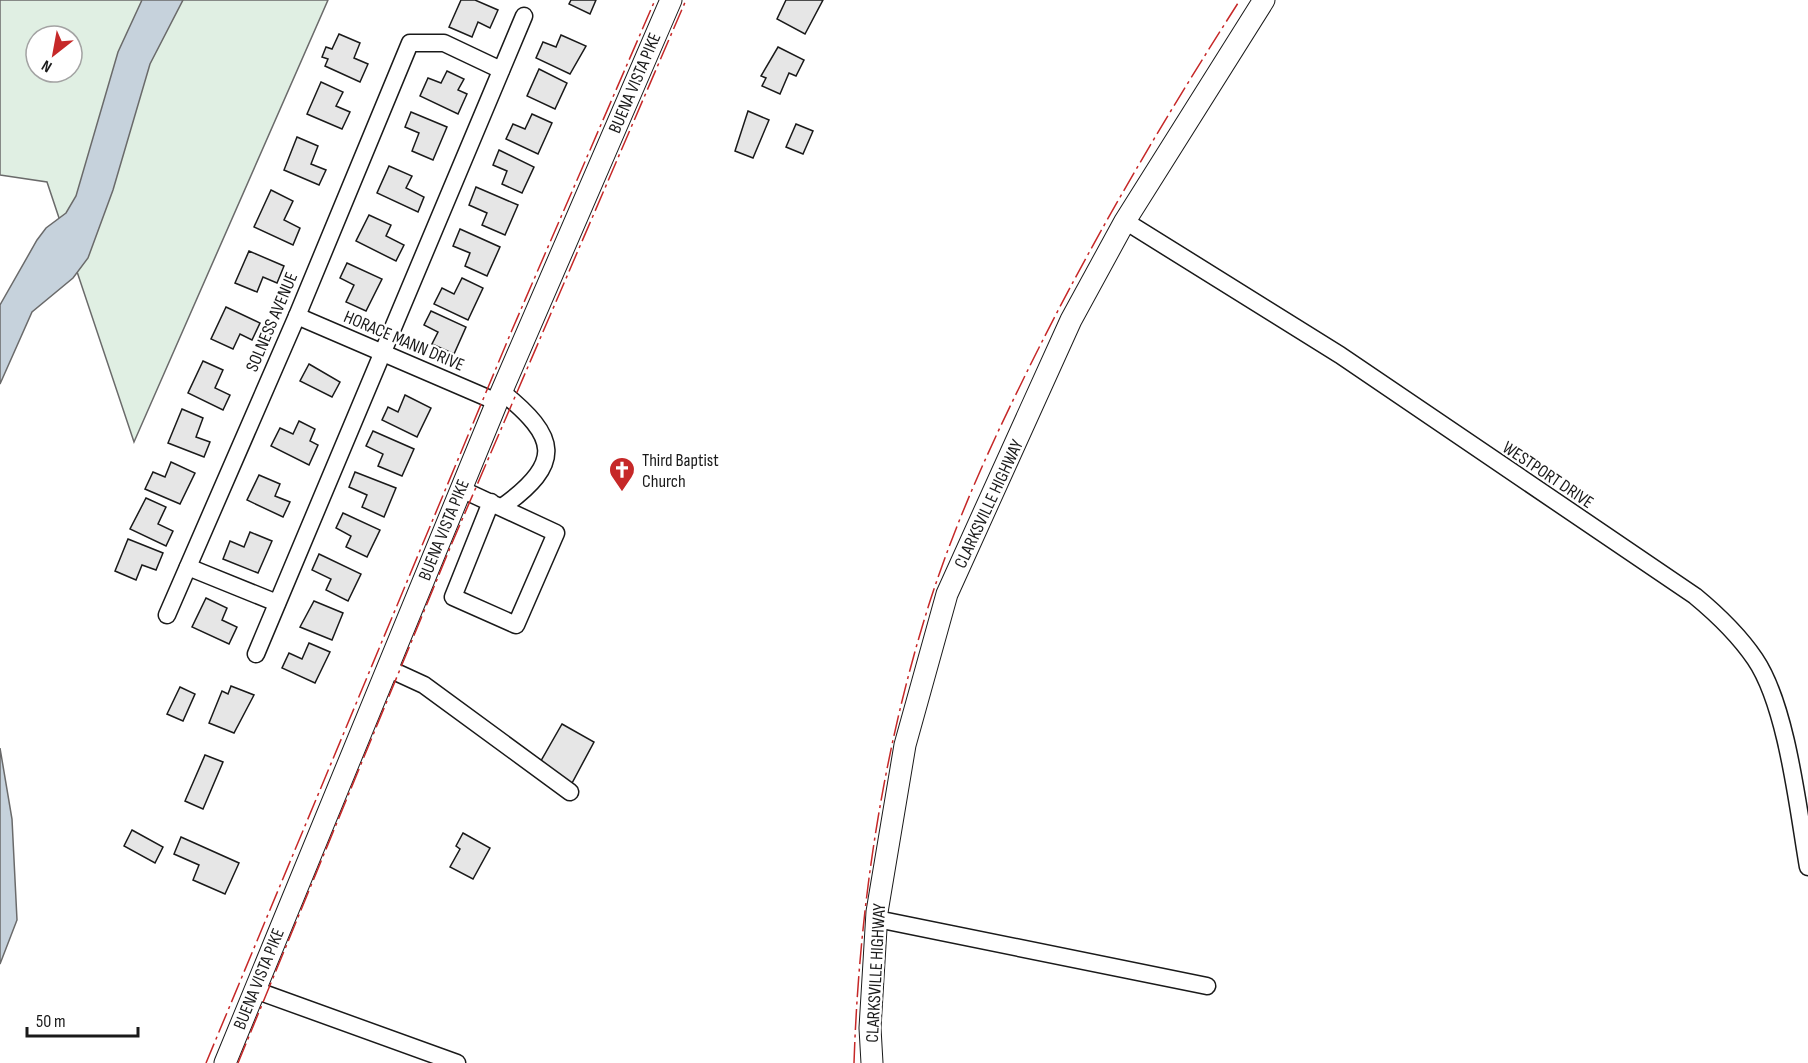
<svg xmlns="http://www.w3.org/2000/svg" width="1808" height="1063" font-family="'Sofia Sans Condensed',sans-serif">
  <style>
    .green { fill: #e0efe3; stroke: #6a6a6a; stroke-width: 1.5; fill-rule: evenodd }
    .water { fill: #c6d2dc; stroke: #6a6a6a; stroke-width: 1.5 }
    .building { fill: #e6e6e6; stroke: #1a1a1a; stroke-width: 1.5 }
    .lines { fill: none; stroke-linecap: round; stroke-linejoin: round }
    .minor-casing { stroke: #1a1a1a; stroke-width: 19 }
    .major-casing { stroke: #1a1a1a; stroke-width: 23 }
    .minor { stroke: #fff; stroke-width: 16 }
    .major { stroke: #fff; stroke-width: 21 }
    .power { stroke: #c62828; stroke-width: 1.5; stroke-dasharray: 21 4.5 3 4.5; stroke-linecap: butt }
    .labels { text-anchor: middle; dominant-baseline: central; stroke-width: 4.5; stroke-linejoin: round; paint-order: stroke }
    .street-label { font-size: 18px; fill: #1a1a1a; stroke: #fff }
    .poi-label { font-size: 18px; fill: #1a1a1a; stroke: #fff; text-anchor: start }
  </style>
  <rect width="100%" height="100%" fill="#fff"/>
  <path class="green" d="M0,0H328L134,442L47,182L0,175ZM36,36H72V72H36Z"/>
  <g class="water">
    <polygon points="142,0 183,0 150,64 113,190 88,258 73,278 32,312 0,384 0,305 37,240 46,228 66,213 76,196 118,52"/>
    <polygon points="0,748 12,819 17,920 0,964"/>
  </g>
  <g class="building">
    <polygon points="461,0 475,0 498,10 490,28 478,22 472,37 449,27"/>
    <polygon points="571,0 596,0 590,14 569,4"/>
    <polygon points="786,0 823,0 805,34 777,19"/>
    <polygon points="339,34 360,43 354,58 368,64 360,82 325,66 328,59 322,57 326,47 332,49"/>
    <polygon points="561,35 586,46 570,74 536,58 543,42 556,47"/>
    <polygon points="778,47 804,60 796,76 789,73 780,94 762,86 766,78 761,76"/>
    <polygon points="539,69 567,83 555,109 527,96"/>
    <polygon points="447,71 464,79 458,90 467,94 458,114 420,96 428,78 441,83"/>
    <polygon points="321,82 343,92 336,106 350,112 342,129 307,114"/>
    <polygon points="748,111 769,120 753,158 735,151"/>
    <polygon points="411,112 447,127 433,160 412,151 419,133 405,127"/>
    <polygon points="532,114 552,123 538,154 506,139 513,124 525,129"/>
    <polygon points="796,124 813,131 803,154 786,147"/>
    <polygon points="297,137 318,146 311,164 326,170 319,185 284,170"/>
    <polygon points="499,150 534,167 522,193 502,184 507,171 493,165"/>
    <polygon points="389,166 412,176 406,188 424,197 418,212 377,193"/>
    <polygon points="476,187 518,205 505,235 482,225 487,213 469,205"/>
    <polygon points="271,190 293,201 284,220 300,228 293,245 254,227"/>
    <polygon points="369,215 391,225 386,236 404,245 396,261 356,241"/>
    <polygon points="460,229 500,247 487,276 465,266 470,253 453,246"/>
    <polygon points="249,251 284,266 277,283 263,277 257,292 235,283"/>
    <polygon points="347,263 382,279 366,311 346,302 354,285 340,278"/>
    <polygon points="462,278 483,288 468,320 434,304 442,288 454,294"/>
    <polygon points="226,307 260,323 252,340 240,334 233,349 211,339"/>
    <polygon points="431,311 466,327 454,354 432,344 438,332 424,325"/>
    <polygon points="203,361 223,370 215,388 230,395 223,410 188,393"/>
    <polygon points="309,364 340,382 332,397 300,381"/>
    <polygon points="405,395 431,408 417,437 382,420 388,407 398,412"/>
    <polygon points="182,409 203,418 196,437 210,442 204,457 168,443"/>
    <polygon points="299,421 315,429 310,441 318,445 309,465 271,446 280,428 293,434"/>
    <polygon points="373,431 414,449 402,476 378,466 383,454 366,446"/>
    <polygon points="171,462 195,473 180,504 145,489 153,472 165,477"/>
    <polygon points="355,472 396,488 384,517 362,507 367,495 349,487"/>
    <polygon points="259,475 280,484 275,496 290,502 283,517 247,500"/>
    <polygon points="146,498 166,507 158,524 173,531 166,546 130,529"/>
    <polygon points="343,513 380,530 367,557 346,547 351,536 336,528"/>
    <polygon points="250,532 272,541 258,573 223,559 230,541 244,547"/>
    <polygon points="128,539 163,553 156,570 142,565 136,580 115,571"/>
    <polygon points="319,554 361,574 348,601 326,590 331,579 312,570"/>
    <polygon points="206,598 227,608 222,620 237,627 229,644 192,627"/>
    <polygon points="314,601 343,613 332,640 300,627"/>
    <polygon points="309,643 330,652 315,683 282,668 289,653 302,659"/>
    <polygon points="231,686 254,695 234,733 209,723 222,691 228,694"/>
    <polygon points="180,687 195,694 183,721 167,714"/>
    <polygon points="562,724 594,742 571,785 538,766"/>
    <polygon points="205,755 223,762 203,809 185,801"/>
    <polygon points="132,830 163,847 155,863 124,846"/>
    <polygon points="463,833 490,848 473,879 450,867 460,849 456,846"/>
    <polygon points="181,837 239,863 225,894 193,880 199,865 174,854"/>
  </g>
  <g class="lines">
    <defs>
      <g id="minor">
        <path d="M1125,221L1340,355L1695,596C1718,615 1738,634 1755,659C1787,706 1798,809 1808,867"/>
        <polyline points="297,316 497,402"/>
        <path d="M502,392C558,437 564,463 502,507"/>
        <polyline points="461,489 556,533 516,625 453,597 491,502"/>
        <polyline points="188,567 277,603"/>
        <polyline points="167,615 297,316 410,43 444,43 501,70"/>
        <polyline points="256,654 524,16"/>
        <polyline points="387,668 424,685 570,792"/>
        <polyline points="877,919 1207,986"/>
        <polyline points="255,990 457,1063"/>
      </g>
      <g id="major">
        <polyline points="225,1063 497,402 671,0"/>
        <polyline points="872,1063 870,1028 877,912 905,745 947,594 1071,320 1125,221 1264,0"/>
      </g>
    </defs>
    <use href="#minor" class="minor-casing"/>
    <use href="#major" class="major-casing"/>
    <use href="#minor" class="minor"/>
    <use href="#major" class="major"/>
    <g class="power">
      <polyline points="206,1063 512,330 655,0"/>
      <polyline points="238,1063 452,543 686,0"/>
      <path d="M854,1063C859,912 881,760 926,614C950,536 984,459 1020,386C1085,252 1160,125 1240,0"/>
    </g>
  </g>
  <defs>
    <symbol id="church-pin" viewBox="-11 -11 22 30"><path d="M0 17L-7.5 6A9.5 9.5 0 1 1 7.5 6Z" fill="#c62828" stroke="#fff"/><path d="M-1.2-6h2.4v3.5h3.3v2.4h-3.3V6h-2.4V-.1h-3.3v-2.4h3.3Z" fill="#fff"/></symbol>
  </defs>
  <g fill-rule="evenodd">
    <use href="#church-pin" x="607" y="455" width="30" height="40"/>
  </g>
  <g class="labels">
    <g class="street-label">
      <text transform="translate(635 83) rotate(-67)">BUENA VISTA PIKE</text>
      <text transform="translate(272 322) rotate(-67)">SOLNESS AVENUE</text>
      <text transform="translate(404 341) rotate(23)">HORACE MANN DRIVE</text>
      <text transform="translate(1548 475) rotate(34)">WESTPORT DRIVE</text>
      <text transform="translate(989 504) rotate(-65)">CLARKSVILLE HIGHWAY</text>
      <text transform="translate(444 530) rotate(-68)">BUENA VISTA PIKE</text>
      <text transform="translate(876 973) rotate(-87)">CLARKSVILLE HIGHWAY</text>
      <text transform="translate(259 979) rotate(-68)">BUENA VISTA PIKE</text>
    </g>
    <g class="poi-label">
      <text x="642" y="460">Third Baptist<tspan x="642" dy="21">Church</tspan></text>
    </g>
  </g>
  <g transform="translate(54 54) rotate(211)"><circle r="28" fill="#ffffff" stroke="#a3a3a3" stroke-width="1.5"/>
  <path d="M0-4.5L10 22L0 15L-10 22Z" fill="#c62828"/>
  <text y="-9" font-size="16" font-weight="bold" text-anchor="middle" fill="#1a1a1a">N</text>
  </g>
  <path d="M27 1027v9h111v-9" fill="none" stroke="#1a1a1a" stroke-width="3"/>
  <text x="36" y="1027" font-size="18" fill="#1a1a1a" stroke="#ffffff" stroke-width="4.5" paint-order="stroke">50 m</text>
</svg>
